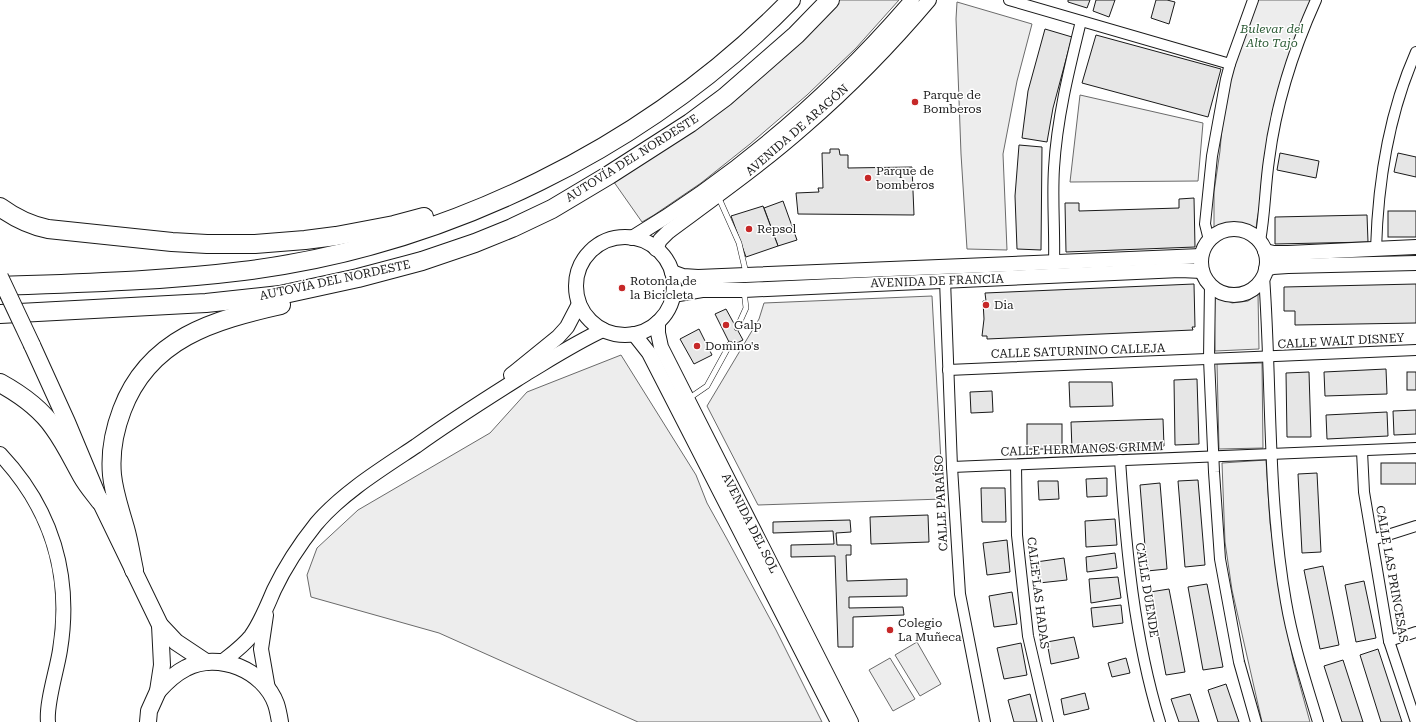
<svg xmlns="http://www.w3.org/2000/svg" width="1416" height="722" font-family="'Roboto Serif',serif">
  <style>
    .built { fill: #ededed; stroke: #6a6a6a }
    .building { fill: #e6e6e6; stroke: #1a1a1a }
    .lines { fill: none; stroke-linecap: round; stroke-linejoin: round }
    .lane-casing { stroke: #1a1a1a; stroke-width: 6 }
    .street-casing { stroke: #1a1a1a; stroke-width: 12 }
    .secondary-casing { stroke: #1a1a1a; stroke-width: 16 }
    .primary-casing { stroke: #1a1a1a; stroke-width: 18 }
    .highway-casing { stroke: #1a1a1a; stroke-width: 20 }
    .lane { stroke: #fff; stroke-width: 5 }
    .street { stroke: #fff; stroke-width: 10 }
    .secondary { stroke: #fff; stroke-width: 14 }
    .primary { stroke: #fff; stroke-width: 16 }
    .highway { stroke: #fff; stroke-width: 18 }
    .primary-bridge-casing { stroke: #1a1a1a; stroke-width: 18; stroke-linecap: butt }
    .primary-bridge { stroke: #fff; stroke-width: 16 }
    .poi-dot { fill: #c62828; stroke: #fff; stroke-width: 1.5 }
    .labels { text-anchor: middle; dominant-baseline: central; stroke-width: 3; stroke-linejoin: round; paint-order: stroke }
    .park-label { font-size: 12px; font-style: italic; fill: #2b5a34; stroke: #fff }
    .poi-label { font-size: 12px; fill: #1a1a1a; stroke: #fff; text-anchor: start }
    .street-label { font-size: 12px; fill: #1a1a1a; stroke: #fff }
  </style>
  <rect width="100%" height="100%" fill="#fff"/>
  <g class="built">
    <polygon points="830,0 899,0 856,48 807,95 750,144 701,183 654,215 642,222 609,175 690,123"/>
    <polygon points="1254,0 1317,0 1281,95 1257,220 1256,229 1255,229 1254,236 1214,235 1214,192 1220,151 1226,79"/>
    <polygon points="957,2 1032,24 1017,81 1003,154 1007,250 967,249 961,154 956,19"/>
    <polygon points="1080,95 1203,123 1198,181 1070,182"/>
    <polygon points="1214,294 1232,303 1248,301 1258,294 1259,349 1215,351"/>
    <polygon points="932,296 943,499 758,505 707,406 759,319 764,303"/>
    <polygon points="621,355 696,475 707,503 727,539 776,630 822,722 638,722 439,633 311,597 307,575 317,548 358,510 490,433 527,392"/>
    <polygon points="1262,363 1263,448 1219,449 1217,364"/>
    <polygon points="1266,460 1270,523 1282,603 1293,660 1310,722 1262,722 1232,590 1225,542 1222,463"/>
    <polygon points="917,642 941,684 920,696 895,655"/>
    <polygon points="890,658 915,699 893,711 869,670"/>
  </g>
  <g class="building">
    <polygon points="1068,0 1090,0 1087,8 1068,2"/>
    <polygon points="1096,0 1115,0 1109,17 1093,11"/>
    <polygon points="1156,0 1167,0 1175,2 1169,24 1151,18"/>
    <polygon points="1045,29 1072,37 1053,108 1047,142 1022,138 1028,91"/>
    <polygon points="1096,35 1221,69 1208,117 1082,83"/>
    <polygon points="1019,145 1042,147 1041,250 1017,249 1015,196"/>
    <polygon points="830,149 839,149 840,155 848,155 848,168 912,167 914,215 798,214 796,193 819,192 818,188 823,188 822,153 830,153"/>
    <polygon points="1280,153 1319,161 1316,178 1277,170"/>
    <polygon points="1398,153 1416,157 1416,177 1394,172"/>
    <polygon points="1194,198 1195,247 1066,252 1065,203 1079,203 1079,211 1179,208 1179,199"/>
    <polygon points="783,201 797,240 778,246 764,208"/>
    <polygon points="763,206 778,246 746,257 731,216"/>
    <rect x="1388" y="211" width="28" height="26"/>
    <polygon points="1367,215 1368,242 1275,244 1275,217"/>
    <polygon points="1194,284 1195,327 1192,327 1193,330 987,339 987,336 982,336 984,319 983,301 986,301 985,293"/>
    <polygon points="1416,284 1416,323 1295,325 1295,311 1284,311 1284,287"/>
    <polygon points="726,309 743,340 731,346 715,314"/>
    <polygon points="699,329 712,355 694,364 680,339"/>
    <polygon points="1386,369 1387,394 1325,396 1324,372"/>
    <polygon points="1309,372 1311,437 1287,437 1286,373"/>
    <rect x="1407" y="372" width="9" height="18"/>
    <polygon points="1197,379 1199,444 1175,445 1174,380"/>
    <polygon points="1069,382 1112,382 1113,406 1070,407"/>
    <polygon points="992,391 993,412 971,413 970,392"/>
    <polygon points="1416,410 1416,434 1394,435 1393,411"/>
    <polygon points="1387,412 1388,436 1327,439 1326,415"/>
    <polygon points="1163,419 1164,446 1072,450 1071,422"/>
    <rect x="1027" y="424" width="35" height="25"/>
    <rect x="1381" y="463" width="35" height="21"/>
    <polygon points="1317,473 1321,552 1302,553 1298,474"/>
    <polygon points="1107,478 1107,496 1087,497 1086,479"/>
    <polygon points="1198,480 1205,565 1185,567 1178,481"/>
    <polygon points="1038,481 1058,481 1059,499 1039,500"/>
    <polygon points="1160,483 1167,569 1147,571 1140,485"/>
    <polygon points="981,488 1005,488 1006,522 982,522"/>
    <polygon points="928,515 929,542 871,544 870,517"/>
    <polygon points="1115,519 1117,545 1086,547 1085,521"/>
    <polygon points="850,520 851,532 836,533 837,545 851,545 851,555 846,555 847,581 907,579 907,596 849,597 849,608 903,607 904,615 853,617 853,647 838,647 835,556 791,557 791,545 834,544 833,531 773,533 773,522"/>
    <polygon points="1007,540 1010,572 987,575 983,543"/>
    <polygon points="1115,553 1117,568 1087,572 1086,557"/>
    <polygon points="1064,558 1067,580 1039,583 1036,562"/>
    <polygon points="1323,566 1339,645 1320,649 1304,570"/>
    <polygon points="1118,577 1121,598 1091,603 1089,579"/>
    <polygon points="1364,581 1376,638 1356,642 1345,585"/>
    <polygon points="1207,584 1223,667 1203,670 1188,587"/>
    <polygon points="1169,589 1185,672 1166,675 1150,592"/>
    <polygon points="1012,592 1017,624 994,627 989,596"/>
    <polygon points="1121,605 1123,623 1093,627 1091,608"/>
    <polygon points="1074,637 1079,658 1051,664 1047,642"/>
    <polygon points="1021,643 1027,675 1004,679 997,648"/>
    <polygon points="1378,649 1402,722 1381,722 1360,655"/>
    <polygon points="1126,658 1130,673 1112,677 1108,663"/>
    <polygon points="1343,660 1363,722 1342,722 1324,666"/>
    <polygon points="1226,684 1239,722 1218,722 1208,690"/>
    <polygon points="1085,693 1089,709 1064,715 1061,699"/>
    <polygon points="1030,694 1037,722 1014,722 1008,700"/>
    <polygon points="1190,694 1199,722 1179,722 1171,699"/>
  </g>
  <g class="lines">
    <defs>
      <g id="lane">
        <polyline points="718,196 739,243 746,273"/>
        <polyline points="737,328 746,308 744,291"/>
        <polyline points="688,399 707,386 730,344"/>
      </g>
      <g id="street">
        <polyline points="1009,0 1230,64"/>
        <polyline points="1209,240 1205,224 1212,156 1226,79 1230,64 1253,0"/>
        <path d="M1260,241C1265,214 1265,187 1269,160C1276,104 1293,51 1316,0"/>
        <path d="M1376,249C1378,181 1388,115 1416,52"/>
        <path d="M1054,263C1055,231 1052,200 1054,168C1057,118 1069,70 1081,21"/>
        <path d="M1264,276C1272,385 1267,494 1286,602C1293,643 1306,682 1318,722"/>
        <polyline points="945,280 952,467 960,594 985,722"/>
        <polyline points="1210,284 1209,359 1214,472 1220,559 1239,662 1256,722"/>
        <polyline points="948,370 1416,350"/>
        <polyline points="1362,451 1364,492 1389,641 1416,722"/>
        <path d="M1120,460C1126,548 1134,637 1160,722"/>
        <polyline points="1016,465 1017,535 1028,636 1048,722"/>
        <polyline points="952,467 1416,448"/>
        <polyline points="1372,540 1416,526"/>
        <polyline points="1389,641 1416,632"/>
      </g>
      <g id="secondary">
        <circle cx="1234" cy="262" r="33"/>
        <circle cx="625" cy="286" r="49"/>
        <path d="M632,238C737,175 832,93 912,0"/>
        <path d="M656,249L660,240L668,232C714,198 762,164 805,126C850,87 891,45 929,0"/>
        <polyline points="1265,251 1274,253 1288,253 1416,247"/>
        <polyline points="1266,269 1273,267 1288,266 1416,263"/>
        <polyline points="672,272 683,276 698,277 1201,256"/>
        <polyline points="673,295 702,290 744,290 1180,270 1202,271"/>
        <polyline points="658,322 658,333 661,347 851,722"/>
        <polyline points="634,334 649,353 838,722"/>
        <polyline points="511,375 558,337 567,327 579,304"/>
        <path d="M0,454C52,509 72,576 60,650C57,670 46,703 48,722"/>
        <polyline points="266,615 261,649 268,689"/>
        <path d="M222,662C232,654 243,646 251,636C261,622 267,606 274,590C285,567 300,544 316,524C342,493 383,468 416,446C452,420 489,397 527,373C552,358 577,342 603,330"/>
      </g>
      <g id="primary">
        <polyline points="32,345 67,422 100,501 160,625 176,642 206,662"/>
        <path d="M158,691C166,682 174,674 186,668C218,651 264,670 276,704C278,710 279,716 280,722"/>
        <polyline points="148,722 149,711 158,691 162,665 160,625"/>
      </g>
      <g id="highway">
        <path d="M0,207C15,218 29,225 48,229L172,242L207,244H255L305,240L336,236L394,225L424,217"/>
        <path d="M0,286C81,283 163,281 243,271C446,246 648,147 791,0"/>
        <polyline points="0,314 206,303 280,295 358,278 422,261 475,243 512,228 552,209 609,175 690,123 725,97 796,35 830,0"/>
        <path d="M0,383C20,394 41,409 54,428C65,443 73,460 82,476C87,485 94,493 100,501"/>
        <path d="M134,570C131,556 129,542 125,528C120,510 114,494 112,475C110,453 114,431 122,410C149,338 214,320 281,305"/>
      </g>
    </defs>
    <use href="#lane" class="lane-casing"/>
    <use href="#street" class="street-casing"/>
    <use href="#secondary" class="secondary-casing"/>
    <use href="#primary" class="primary-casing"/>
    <use href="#highway" class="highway-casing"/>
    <use href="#lane" class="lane"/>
    <use href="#street" class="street"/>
    <use href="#secondary" class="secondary"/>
    <use href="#primary" class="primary"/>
    <use href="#highway" class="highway"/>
    <defs>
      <polyline id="primary-bridge" points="0,277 32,345"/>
    </defs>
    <use href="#primary-bridge" class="primary-bridge-casing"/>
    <use href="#primary-bridge" class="primary-bridge"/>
  </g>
  <g class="poi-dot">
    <circle cx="915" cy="102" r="4"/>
    <circle cx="868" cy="178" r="4"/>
    <circle cx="749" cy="229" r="4"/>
    <circle cx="622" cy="288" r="4"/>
    <circle cx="986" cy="305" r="4"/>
    <circle cx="726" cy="325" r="4"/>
    <circle cx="697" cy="346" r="4"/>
    <circle cx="890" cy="630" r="4"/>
  </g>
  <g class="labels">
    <g class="park-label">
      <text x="1272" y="29">Bulevar del<tspan x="1272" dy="14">Alto Tajo</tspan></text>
    </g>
    <g class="poi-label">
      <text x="923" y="95">Parque de<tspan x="923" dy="14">Bomberos</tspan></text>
      <text x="876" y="171">Parque de<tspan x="876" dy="14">bomberos</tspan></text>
      <text x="757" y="229">Repsol</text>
      <text x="630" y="281">Rotonda de<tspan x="630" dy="14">la Bicicleta</tspan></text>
      <text x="994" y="305">Dia</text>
      <text x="734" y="325">Galp</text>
      <text x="705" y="346">Domino's</text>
      <text x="898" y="623">Colegio<tspan x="898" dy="14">La Muñeca</tspan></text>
    </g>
    <g class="street-label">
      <text transform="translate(797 130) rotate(-41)">AVENIDA DE ARAGÓN</text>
      <text transform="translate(632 158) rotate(-32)">AUTOVÍA DEL NORDESTE</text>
      <text transform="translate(335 280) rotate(-12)">AUTOVÍA DEL NORDESTE</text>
      <text transform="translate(937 281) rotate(-2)">AVENIDA DE FRANCIA</text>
      <text transform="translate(1341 341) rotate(-3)">CALLE WALT DISNEY</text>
      <text transform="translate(1078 351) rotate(-2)">CALLE SATURNINO CALLEJA</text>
      <text transform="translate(1082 449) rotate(-2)">CALLE HERMANOS GRIMM</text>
      <text transform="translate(941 503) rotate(-93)">CALLE PARAÍSO</text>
      <text transform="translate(750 523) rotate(63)">AVENIDA DEL SOL</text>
      <text transform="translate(1392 574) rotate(80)">CALLE LAS PRINCESAS</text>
      <text transform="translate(1147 590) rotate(81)">CALLE DUENDE</text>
      <text transform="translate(1038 593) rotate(83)">CALLE LAS HADAS</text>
    </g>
  </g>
</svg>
